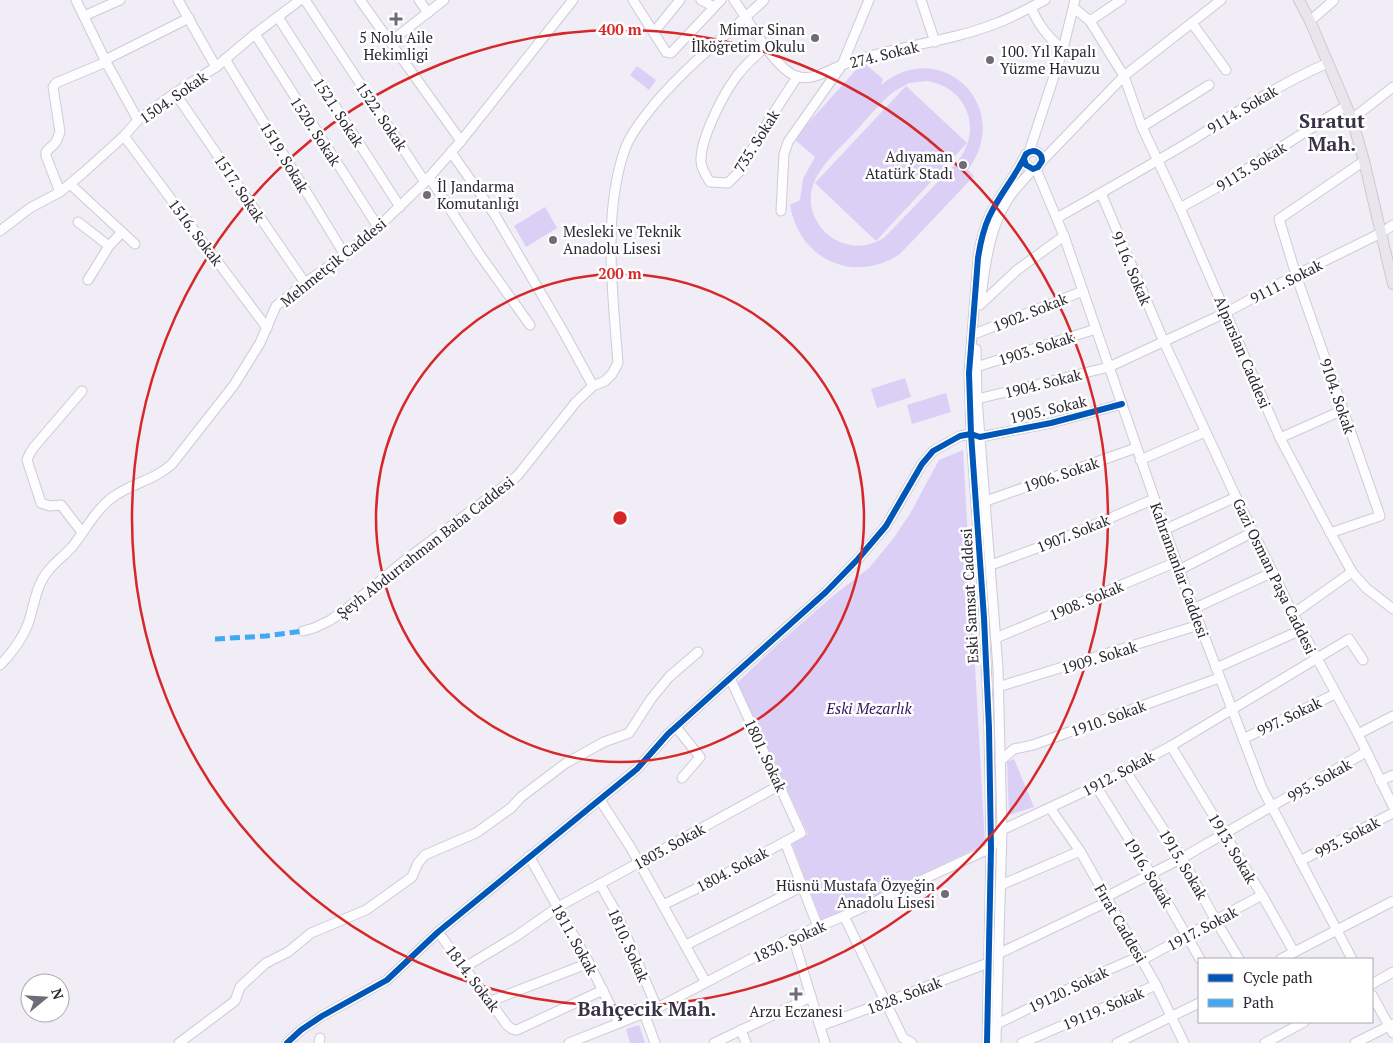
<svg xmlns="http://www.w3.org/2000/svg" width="1393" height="1043" font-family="'PT Serif',serif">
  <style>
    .green { fill: #dbcff6; fill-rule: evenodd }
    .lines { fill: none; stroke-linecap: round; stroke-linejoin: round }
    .minor-casing { stroke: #cecbd5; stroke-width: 11 }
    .major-casing { stroke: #cbc9cf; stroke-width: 12 }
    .minor { stroke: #fdfcfe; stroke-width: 9 }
    .major { stroke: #e8e6ec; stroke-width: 10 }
    .quiet { stroke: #3fa9f5; stroke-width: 5; stroke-dasharray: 10 5; stroke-linecap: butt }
    .cycleway-casing { stroke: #fff; stroke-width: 9 }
    .cycleway { stroke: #0057b8; stroke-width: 6 }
    .ring { fill: none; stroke: #d62828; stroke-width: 2.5 }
    .poi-dot { fill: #6f6c76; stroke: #fff; stroke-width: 2 }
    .labels { text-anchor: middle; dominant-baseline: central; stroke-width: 5; stroke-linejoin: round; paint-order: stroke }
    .poi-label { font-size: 15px; fill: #2a2731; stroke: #fff; text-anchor: end }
    .street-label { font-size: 15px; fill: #2a2731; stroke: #fff }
    .park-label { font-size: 15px; font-style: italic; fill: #36115f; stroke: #fff }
    .district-label { font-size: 20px; font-weight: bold; fill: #383147; stroke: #fff }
    .centre { fill: #d62828; stroke: #fff; stroke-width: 2.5 }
    .ring-label { font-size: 15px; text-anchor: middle; font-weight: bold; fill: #d62828; stroke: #fff; stroke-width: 5; stroke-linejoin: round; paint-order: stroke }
  </style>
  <rect width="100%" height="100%" fill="#f0edf7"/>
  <g class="green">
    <path d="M863,62L883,79L881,85C940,35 1015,106 968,170L974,176L900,254C853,285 799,259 790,205L800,200L803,179L815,157L794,139ZM927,81C967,87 983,129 958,161L884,238C868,247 851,249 834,239C824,233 817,224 813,213C802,179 834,155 854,133C867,119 879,104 893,92L909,83Z"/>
    <polygon points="637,66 656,80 649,90 630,75"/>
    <polygon points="906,86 967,143 876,241 815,183"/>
    <polygon points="545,207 557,228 526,247 514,226"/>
    <polygon points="905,378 911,397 877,408 871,389"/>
    <polygon points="946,393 951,412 912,424 907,405"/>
    <polygon points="963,450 985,844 822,922 792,844 808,834 737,683 778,644 834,595 869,568 893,539 911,512 939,460"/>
    <polygon points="1014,759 1034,807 1009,815 1007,762"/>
    <polygon points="639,1025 645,1043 630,1043 626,1029"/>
  </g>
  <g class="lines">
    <defs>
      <g id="minor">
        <polyline points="76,0 106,62 138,120"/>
        <polyline points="178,0 216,67"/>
        <polyline points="305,0 425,182"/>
        <polyline points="360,0 461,141"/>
        <polyline points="419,0 428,13"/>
        <polyline points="633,0 666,52 671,53 721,0"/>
        <polyline points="701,0 714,7"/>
        <path d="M734,0C748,19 774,68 796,76C812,82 828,70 842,65C893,46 947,43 997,23C1013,17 1029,8 1045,0"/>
        <polyline points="921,0 935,42"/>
        <path d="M1031,7C1037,23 1049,39 1063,49"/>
        <polyline points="1074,8 1090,21 1124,76 1142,127 1180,208 1280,438 1325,523 1352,572 1366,588 1393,609"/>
        <polyline points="84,16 120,0"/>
        <polyline points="278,17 400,207"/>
        <polyline points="1090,21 1121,0"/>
        <polyline points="1310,21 1334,0"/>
        <polyline points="1192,23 1226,70"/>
        <polyline points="654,32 680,0"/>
        <polyline points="255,34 378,227"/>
        <polyline points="390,42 444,0"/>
        <path d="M766,46C755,57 742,67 734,80C722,97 700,140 701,161C701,168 706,176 710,182L728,183L740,171L769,120L797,77"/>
        <polyline points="225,59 345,255"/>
        <polyline points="105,60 189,18"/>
        <polyline points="175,93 305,283"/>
        <polyline points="1352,119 1393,87"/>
        <polyline points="1142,127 1209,85"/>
        <polyline points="124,136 267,328"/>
        <polyline points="451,152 495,215 563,331 593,386"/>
        <polyline points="1029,152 1063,49 1075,0"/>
        <polyline points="1042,161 1124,76 1221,0"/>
        <polyline points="1036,169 1064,236 1179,570 1262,788 1352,959"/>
        <polyline points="429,177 480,255 530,325"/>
        <polyline points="70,184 135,244"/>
        <polyline points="60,192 46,156 46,152 56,142 60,132 53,87 56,83 106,62"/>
        <polyline points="1101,193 1164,342 1236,497 1293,614 1358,734 1393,806"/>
        <polyline points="1180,208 1225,183 1346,106"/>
        <polyline points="781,211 784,154 788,142 842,65 869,0"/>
        <path d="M1057,218C1101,193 1145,168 1189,142C1234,114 1279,84 1328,63"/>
        <polyline points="78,222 109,246"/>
        <polyline points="0,231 30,208 60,192 83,173 124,136 138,120 175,93 216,67 255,34 300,0"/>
        <polyline points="88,280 109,246 122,232"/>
        <path d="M980,304C985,268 988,230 1008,199C1015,188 1025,179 1033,169"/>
        <polyline points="980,305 1017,270 1064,236"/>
        <polyline points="977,333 1083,291"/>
        <polyline points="976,349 977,399 998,668 1002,830 996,1043"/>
        <polyline points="976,367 1096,329"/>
        <polyline points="977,399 1109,367 1225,313 1296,275 1381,233 1393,225"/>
        <polyline points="1280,438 1343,410"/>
        <polyline points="1140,460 1205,432"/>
        <polyline points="986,501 1136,448"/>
        <polyline points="1164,530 1236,497"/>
        <polyline points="82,532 61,505 50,506 41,503 27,460 30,453 34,447 82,391"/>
        <polyline points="1330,533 1380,516 1296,275 1279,219 1364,161"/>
        <polyline points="991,565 1064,538 1154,499"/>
        <polyline points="1179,570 1253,532"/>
        <polyline points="1193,609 1273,572"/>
        <polyline points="1293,614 1352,572"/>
        <path d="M303,631L314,628L329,621L345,610L404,561L511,481L518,475L576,402L593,386L605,381L612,374L618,363C613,295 602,214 625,149C629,138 638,125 645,116C678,72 724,38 764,0"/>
        <polyline points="996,638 1176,562"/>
        <path d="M0,665C11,654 22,639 28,624C34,607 36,585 48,571C55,562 65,555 72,547C85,531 96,509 113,497C132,483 155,480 172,464L234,385L260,343L276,306L305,283L345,255L378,227L425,182L461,141L573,0"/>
        <polyline points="1216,668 1301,630"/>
        <polyline points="998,687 1199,625"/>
        <polyline points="676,727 700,757 682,778"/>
        <polyline points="1358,734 1393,716"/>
        <polyline points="1243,739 1335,694"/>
        <polyline points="1171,746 1262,895 1294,952"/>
        <polyline points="1000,761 1014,749 1033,745 1219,678"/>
        <polyline points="1125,770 1182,858 1216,921 1239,959"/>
        <polyline points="1380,781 1393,775"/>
        <polyline points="1096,786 1151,874 1200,959"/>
        <polyline points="600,800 631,848 705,981"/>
        <polyline points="1050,808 1080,851 1156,985 1184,1043"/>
        <polyline points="785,842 818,927"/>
        <polyline points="529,856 589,963 619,1023"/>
        <polyline points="1300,861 1393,813"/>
        <polyline points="600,884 617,914 657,1008"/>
        <polyline points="1001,885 1080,851"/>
        <polyline points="1106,897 1182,858 1366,752"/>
        <polyline points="663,905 718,878 801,833 730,678"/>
        <polyline points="844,916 903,1038 912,1043"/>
        <polyline points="438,932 507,1025 512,1029 517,1030 603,990"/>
        <polyline points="793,937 825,1043"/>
        <polyline points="686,945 803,886"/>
        <polyline points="1000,953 1109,901"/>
        <polyline points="1281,959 1393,901"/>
        <polyline points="1142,960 1262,895"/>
        <polyline points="465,967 515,937 558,907 780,785"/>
        <polyline points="1372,984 1393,972"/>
        <polyline points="1372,995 1393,1033"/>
        <polyline points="491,1001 589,963"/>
        <polyline points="644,1013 655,1043"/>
        <polyline points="997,1024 1099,974 1140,956"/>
        <polyline points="820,1026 886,1002 988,963"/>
        <polyline points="741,1030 746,1043"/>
        <polyline points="179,1043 235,1001 240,987 266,963 288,952 311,933 366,910 412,877 418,863 425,855 476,833 511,808 521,797 566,763 604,742 629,733 651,699 669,677 698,652"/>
        <polyline points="287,1043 301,1030 322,1016 387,980 438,932 637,769 668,734 826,592 858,559 886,526 922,464 933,451 960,436 971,434 980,437 1051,423 1122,404"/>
        <polyline points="319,1043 320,1038"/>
        <polyline points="569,1043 657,1008 793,937 844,916 991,848 1002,830 1096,786 1171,746 1349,639 1363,660"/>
        <polyline points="714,1043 811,997"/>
        <path d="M987,1043L991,848L989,728L984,618L971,434L969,373L978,258C980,245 983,230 989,217C999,195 1016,176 1026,154C1034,148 1042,152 1042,161L1038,167L1033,169L1026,165L1024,159"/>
        <polyline points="1022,1043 1156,985"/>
        <polyline points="1117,1043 1199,1003"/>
        <polyline points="1265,1043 1304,1022"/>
        <polyline points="1355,1043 1393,1024"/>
      </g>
      <polyline id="major" points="1299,0 1310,21 1352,119 1364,161 1393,284"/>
    </defs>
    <use href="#minor" class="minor-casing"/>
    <use href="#major" class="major-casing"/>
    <use href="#minor" class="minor"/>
    <use href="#major" class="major"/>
    <polyline class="quiet" points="215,639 266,636 303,631"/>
    <defs>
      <g id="cycleway">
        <polyline points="287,1043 301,1030 322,1016 387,980 438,932 637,769 668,734 826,592 858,559 886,526 922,464 933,451 960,436 971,434 980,437 1051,423 1122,404"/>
        <path d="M987,1043L991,848L989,728L984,618L971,434L969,373L978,258C980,245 983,230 989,217C999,195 1016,176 1026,154C1034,148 1042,152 1042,161L1038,167L1033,169L1026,165L1024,159"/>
      </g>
    </defs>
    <use href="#cycleway" class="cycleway-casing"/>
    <use href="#cycleway" class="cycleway"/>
  </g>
  <g class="ring">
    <circle cx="620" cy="518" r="244"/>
    <circle cx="620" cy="518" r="488"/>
  </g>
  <g class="poi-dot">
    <path d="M393.5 11.5h5v5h5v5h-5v5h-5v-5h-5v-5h5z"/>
    <circle cx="815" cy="38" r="5"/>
    <circle cx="990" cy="60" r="5"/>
    <circle cx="963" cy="165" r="5"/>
    <circle cx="427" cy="195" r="5"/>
    <circle cx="553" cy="240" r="5"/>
    <circle cx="945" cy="894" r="5"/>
    <path d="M793.5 986.5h5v5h5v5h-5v5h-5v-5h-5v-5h5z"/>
  </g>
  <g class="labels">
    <g class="poi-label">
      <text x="805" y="29">Mimar Sinan<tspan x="805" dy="17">İlköğretim Okulu</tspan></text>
      <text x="396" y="37" text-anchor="middle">5 Nolu Aile<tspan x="396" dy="17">Hekimligi</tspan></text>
      <text x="1000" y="51" text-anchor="start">100. Yıl Kapalı<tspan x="1000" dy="17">Yüzme Havuzu</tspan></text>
      <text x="953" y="156">Adıyaman<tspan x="953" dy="17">Atatürk Stadı</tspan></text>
      <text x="437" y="186" text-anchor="start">İl Jandarma<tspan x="437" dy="17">Komutanlığı</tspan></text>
      <text x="563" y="231" text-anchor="start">Mesleki ve Teknik<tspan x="563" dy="17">Anadolu Lisesi</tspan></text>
      <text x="935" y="885">Hüsnü Mustafa Özyeğin<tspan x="935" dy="17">Anadolu Lisesi</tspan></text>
      <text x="796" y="1011" text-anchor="middle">Arzu Eczanesi</text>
    </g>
    <g class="street-label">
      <text transform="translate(884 54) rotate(-14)">274. Sokak</text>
      <text transform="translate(173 97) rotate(-35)">1504. Sokak</text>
      <text transform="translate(1242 109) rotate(-31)">9114. Sokak</text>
      <text transform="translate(339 112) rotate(57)">1521. Sokak</text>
      <text transform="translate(382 116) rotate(56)">1522. Sokak</text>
      <text transform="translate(316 131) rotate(57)">1520. Sokak</text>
      <text transform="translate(756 141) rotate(-58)">735. Sokak</text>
      <text transform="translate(285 157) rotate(59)">1519. Sokak</text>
      <text transform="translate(1251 166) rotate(-32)">9113. Sokak</text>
      <text transform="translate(240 188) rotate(56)">1517. Sokak</text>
      <text transform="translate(196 232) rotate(53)">1516. Sokak</text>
      <text transform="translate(333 262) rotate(-39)">Mehmetçik Caddesi</text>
      <text transform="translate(1132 268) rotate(67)">9116. Sokak</text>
      <text transform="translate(1286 281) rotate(-27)">9111. Sokak</text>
      <text transform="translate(1030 312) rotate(-22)">1902. Sokak</text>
      <text transform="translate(1036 348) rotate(-18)">1903. Sokak</text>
      <text transform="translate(1243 352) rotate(67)">Alparslan Caddesi</text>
      <text transform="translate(1043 383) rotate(-14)">1904. Sokak</text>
      <text transform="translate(1338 396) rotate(71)">9104. Sokak</text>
      <text transform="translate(1048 409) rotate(-13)">1905. Sokak</text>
      <text transform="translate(1061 474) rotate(-19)">1906. Sokak</text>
      <text transform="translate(1073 533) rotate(-22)">1907. Sokak</text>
      <text transform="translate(425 547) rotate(-38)">Şeyh Abdurrahman Baba Caddesi</text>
      <text transform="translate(1180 570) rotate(70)">Kahramanlar Caddesi</text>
      <text transform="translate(1275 576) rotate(64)">Gazi Osman Paşa Caddesi</text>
      <text transform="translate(969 596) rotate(-93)">Eski Samsat Caddesi</text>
      <text transform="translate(1086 600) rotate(-23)">1908. Sokak</text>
      <text transform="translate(1099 657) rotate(-17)">1909. Sokak</text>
      <text transform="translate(1289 716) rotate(-26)">997. Sokak</text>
      <text transform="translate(1108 718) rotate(-20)">1910. Sokak</text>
      <text transform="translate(766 755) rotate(65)">1801. Sokak</text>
      <text transform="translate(1118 773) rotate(-28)">1912. Sokak</text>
      <text transform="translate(1319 780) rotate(-30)">995. Sokak</text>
      <text transform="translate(1347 837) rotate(-28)">993. Sokak</text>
      <text transform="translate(669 846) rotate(-29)">1803. Sokak</text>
      <text transform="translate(1233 848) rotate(59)">1913. Sokak</text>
      <text transform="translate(1184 864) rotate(59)">1915. Sokak</text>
      <text transform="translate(732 869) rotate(-28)">1804. Sokak</text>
      <text transform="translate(1149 872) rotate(59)">1916. Sokak</text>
      <text transform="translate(1121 923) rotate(60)">Fırat Caddesi</text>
      <text transform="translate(1202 928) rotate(-28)">1917. Sokak</text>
      <text transform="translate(575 939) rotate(61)">1811. Sokak</text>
      <text transform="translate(789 941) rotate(-25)">1830. Sokak</text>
      <text transform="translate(629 945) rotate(66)">1810. Sokak</text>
      <text transform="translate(473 978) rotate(53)">1814. Sokak</text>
      <text transform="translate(1068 989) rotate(-26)">19120. Sokak</text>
      <text transform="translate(904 995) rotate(-21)">1828. Sokak</text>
      <text transform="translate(1103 1008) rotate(-23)">19119. Sokak</text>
    </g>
    <g class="park-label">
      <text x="869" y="708">Eski Mezarlık</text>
    </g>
    <g class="district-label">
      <text x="1332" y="120">Sıratut<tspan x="1332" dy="23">Mah.</tspan></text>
      <text x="647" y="1008">Bahçecik Mah.</text>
    </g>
  </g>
  <circle cx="620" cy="518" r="8" class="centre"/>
  <g class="ring-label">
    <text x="620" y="35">400 m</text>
    <text x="620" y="279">200 m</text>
  </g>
  <rect x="1198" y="958" width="175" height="65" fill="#ffffff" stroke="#aaa9ad"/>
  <rect x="1208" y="974" width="25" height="8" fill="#0057b8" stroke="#aaa9ad"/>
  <text x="1243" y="983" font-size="15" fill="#2a2731">Cycle path</text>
  <rect x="1208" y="999" width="25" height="8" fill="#3fa9f5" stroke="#aaa9ad"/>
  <text x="1243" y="1008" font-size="15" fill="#2a2731">Path</text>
  <g transform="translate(45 998) rotate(72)"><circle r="24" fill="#ffffff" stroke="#aaa9ad"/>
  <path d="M0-4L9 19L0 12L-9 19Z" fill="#6f6c76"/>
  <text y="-8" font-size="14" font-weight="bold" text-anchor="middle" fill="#2a2731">N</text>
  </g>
</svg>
